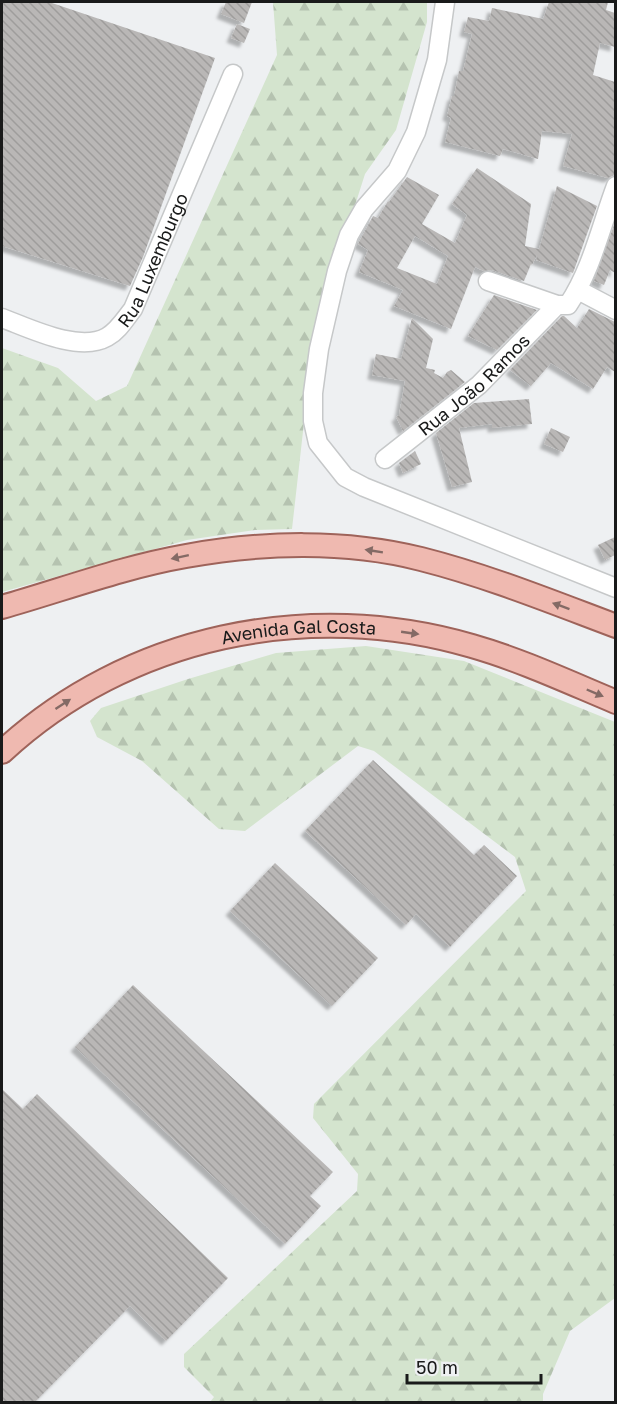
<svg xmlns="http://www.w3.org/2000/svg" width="617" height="1404" font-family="'Golos Text',sans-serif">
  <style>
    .forest { fill: url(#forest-firs) }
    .building { fill: url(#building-back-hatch); fill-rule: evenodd; filter: url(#shadow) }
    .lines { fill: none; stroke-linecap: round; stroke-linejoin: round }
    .minor-casing { stroke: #c6c8c9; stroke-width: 21 }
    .major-casing { stroke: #9e635a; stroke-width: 26 }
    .minor { stroke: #fff; stroke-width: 18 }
    .major { stroke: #efb9b0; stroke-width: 22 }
    .oneway { fill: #846a65 }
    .labels { text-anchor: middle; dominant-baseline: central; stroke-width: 4.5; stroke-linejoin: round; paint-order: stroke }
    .street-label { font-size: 18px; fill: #191a1a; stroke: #eef0f2 }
  </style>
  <defs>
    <pattern id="forest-firs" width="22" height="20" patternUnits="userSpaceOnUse" patternTransform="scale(1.5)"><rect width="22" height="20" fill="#d4e4ce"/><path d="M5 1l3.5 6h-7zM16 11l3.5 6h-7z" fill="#b5c3b0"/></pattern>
    <pattern id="building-back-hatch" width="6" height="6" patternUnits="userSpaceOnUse" patternTransform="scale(1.5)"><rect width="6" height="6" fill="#b9b7b6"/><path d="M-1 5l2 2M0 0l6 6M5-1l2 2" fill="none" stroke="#9e9d9c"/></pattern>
    <filter id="shadow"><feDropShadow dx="-4.5" dy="4.5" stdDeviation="1.5" flood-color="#0004"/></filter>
  </defs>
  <rect width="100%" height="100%" fill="#eef0f2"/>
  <g class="forest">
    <polygon points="273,2 427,2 427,22 396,130 365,174 314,334 292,529 255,530 187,540 2,592 2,348 58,368 96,401 127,386 277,55"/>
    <polygon points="366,646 464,661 615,722 615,1298 570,1331 543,1394 543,1402 210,1402 214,1397 184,1367 184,1354 357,1191 358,1174 313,1118 314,1104 526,891 515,857 374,751 358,746 245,831 219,829 142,761 97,737 90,721 101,708 188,679 276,653"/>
  </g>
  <g class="building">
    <polygon points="2,2 49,2 215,58 143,257 130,286 2,246"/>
    <polygon points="226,2 252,2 244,23 221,14"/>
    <polygon points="549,2 608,2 606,10 615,13 615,47 600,43 593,75 615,82 615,175 608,178 563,166 572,134 542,131 538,159 503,149 500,156 445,142 451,118 447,116 452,96 454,96 459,71 463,71 472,34 464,32 468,17 489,21 492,8 543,19"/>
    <polygon points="237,24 250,29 244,43 231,38"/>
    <path d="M477,168L531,204L525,246L539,249L557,186L597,206L573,273L536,260L537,255L532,265L531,264L524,281L492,270L484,271L475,267L451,329L394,306L403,290L359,272L368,250L358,244L373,216L378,218L388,201L389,202L407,177L439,195L422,224L455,243L467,215L452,204ZM415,236L448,256L437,284L397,268Z"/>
    <polygon points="615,222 615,273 610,270 604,285 594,281"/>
    <polygon points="494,295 537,310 497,350 468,336"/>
    <polygon points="589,309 615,322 615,372 607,367 593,389 551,363 531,386 510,370 562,316 564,316 577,328"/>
    <polygon points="412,318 433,339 426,368 435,370 434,373 443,378 447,372 451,370 465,382 403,431 396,417 399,415 405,381 372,375 376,354 401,359"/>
    <polygon points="529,399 532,424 492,428 492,424 459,428 472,482 452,487 436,433 474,403"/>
    <polygon points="551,428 570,437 563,452 544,444"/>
    <polygon points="415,451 421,464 403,473 399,463"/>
    <polygon points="615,537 615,555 605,560 598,545"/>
    <polygon points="373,760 474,855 484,845 517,876 450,947 416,914 406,925 305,831"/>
    <polygon points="275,863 378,958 332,1006 230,911"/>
    <polygon points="133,985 333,1172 310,1196 321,1206 285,1244 75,1047"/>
    <polygon points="2,1089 23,1109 37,1094 228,1278 166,1341 130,1306 35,1402 2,1402"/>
  </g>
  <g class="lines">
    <defs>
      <g id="minor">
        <polyline points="445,2 437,60 416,132 397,171 364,209 349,235 337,271 319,349 313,393 313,421 318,443 345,477 364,487 616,588"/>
        <path d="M488,281L557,305H568C592,269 601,226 616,186"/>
        <polyline points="578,290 616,310"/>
        <path id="s1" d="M2,318C29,328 79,353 107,337C118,331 125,319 133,309L233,74"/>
        <path id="s2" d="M385,459L479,385L557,305"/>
      </g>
      <g id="major">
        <path d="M2,607C62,590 123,567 186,556C262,542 346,540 421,559C488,576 552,602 616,626"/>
        <path id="s3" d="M2,752C127,636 308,598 472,646C521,660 568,682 616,702"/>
      </g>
    </defs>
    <use href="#minor" class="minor-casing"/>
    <use href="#major" class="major-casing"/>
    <use href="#minor" class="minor"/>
    <use href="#major" class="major"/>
  </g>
  <defs><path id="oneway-solid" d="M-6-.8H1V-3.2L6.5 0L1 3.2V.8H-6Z" transform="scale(1.5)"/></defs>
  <g class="oneway">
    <use href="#oneway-solid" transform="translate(374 551) rotate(-171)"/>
    <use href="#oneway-solid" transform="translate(180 557) rotate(168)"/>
    <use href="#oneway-solid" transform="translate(561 606) rotate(-160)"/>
    <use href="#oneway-solid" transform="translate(410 633) rotate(8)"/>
    <use href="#oneway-solid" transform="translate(595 693) rotate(23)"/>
    <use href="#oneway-solid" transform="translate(63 704) rotate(-33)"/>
  </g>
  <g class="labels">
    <g class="street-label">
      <text stroke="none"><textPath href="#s1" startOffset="201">Rua Luxemburgo</textPath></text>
      <text stroke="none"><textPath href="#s2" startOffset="116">Rua João Ramos</textPath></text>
      <text stroke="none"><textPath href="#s3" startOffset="328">Avenida Gal Costa</textPath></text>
    </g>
  </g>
  <rect width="617" height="1404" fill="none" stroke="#191a1a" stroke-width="6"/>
  <path d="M407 1374v9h134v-9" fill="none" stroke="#191a1a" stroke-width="3"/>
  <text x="416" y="1374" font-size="18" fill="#191a1a" stroke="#eef0f2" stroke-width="4.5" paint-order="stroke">50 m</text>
</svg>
